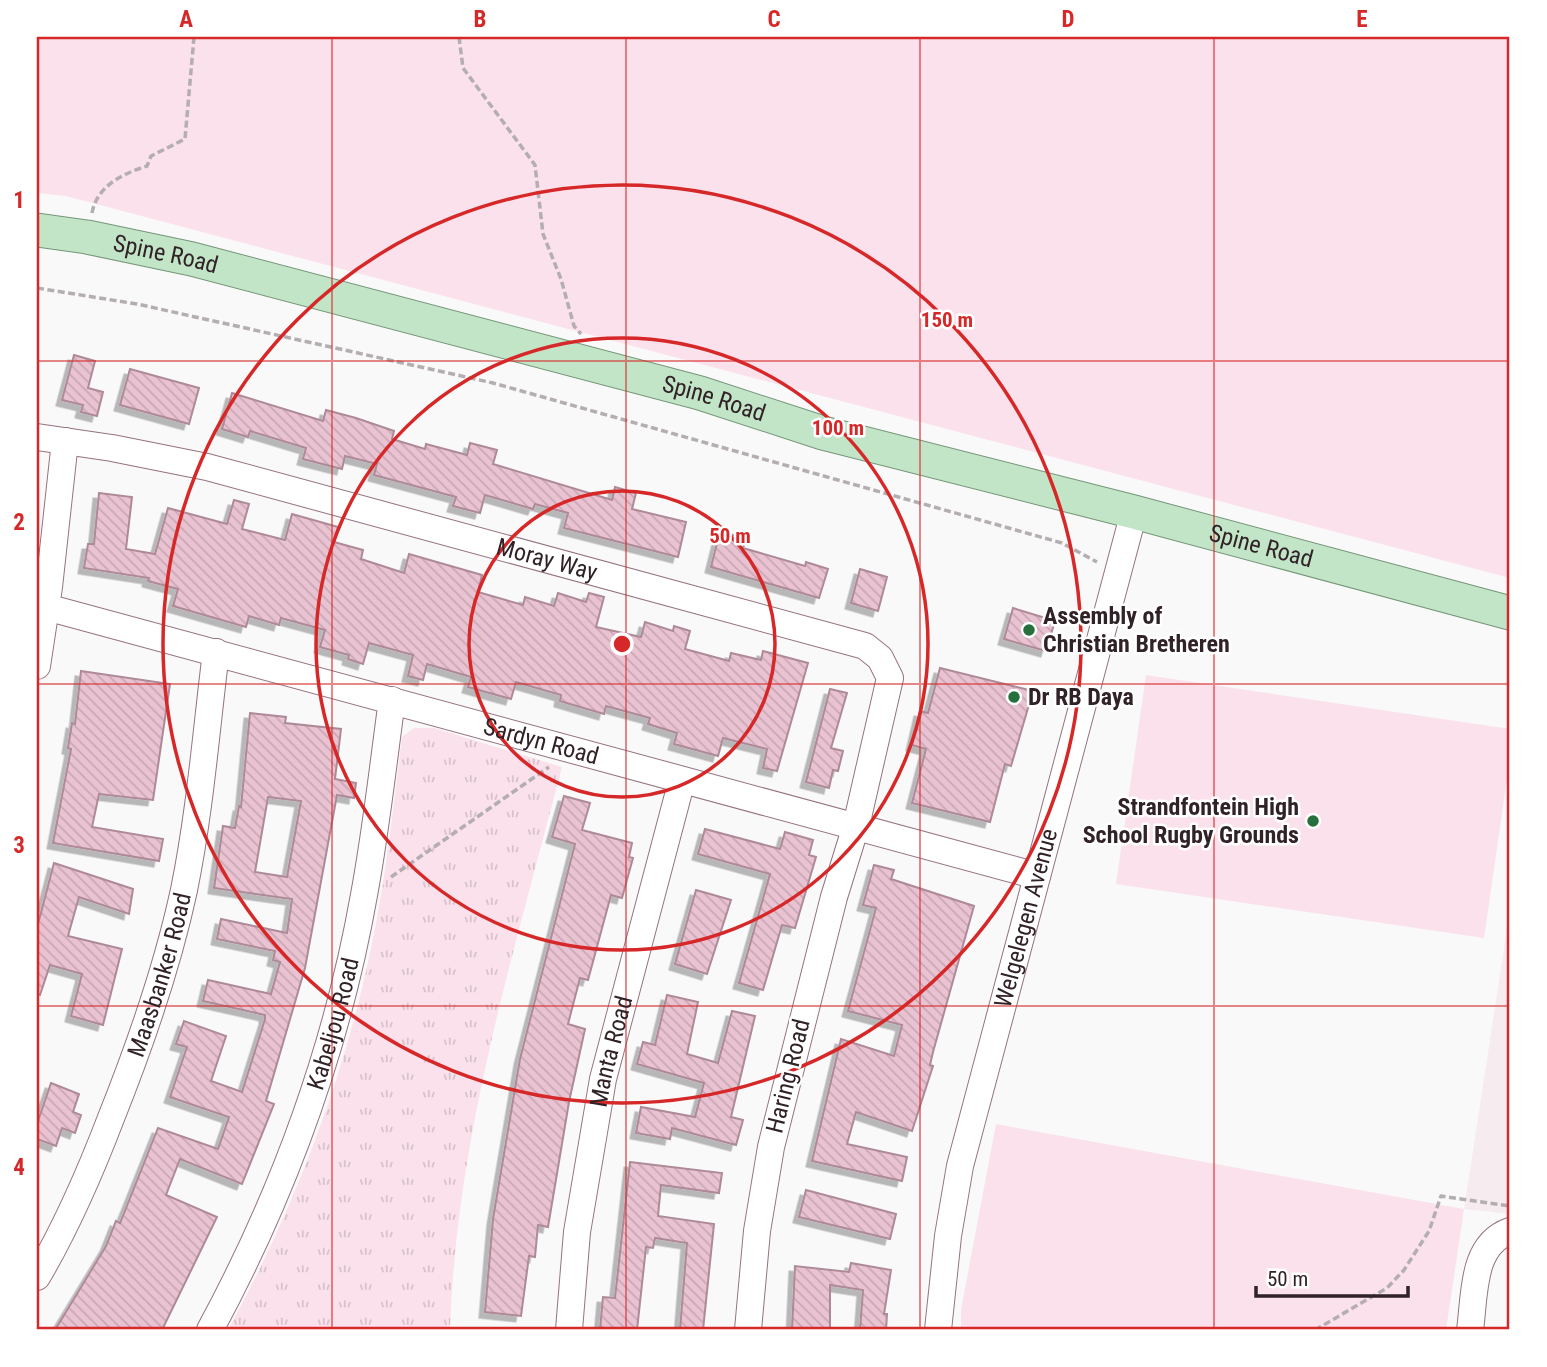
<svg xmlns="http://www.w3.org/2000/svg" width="1547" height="1367" font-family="'Roboto Condensed',sans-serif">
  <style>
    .built { fill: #f6ecef }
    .green { fill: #fbe1eb }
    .park { fill: url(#park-tufts) }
    .building { fill: url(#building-back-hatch); stroke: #ae8a98; stroke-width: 2; fill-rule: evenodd; filter: url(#shadow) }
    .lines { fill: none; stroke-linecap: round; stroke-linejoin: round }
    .minor-casing { stroke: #967281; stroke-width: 28 }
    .major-casing { stroke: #759679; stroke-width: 35 }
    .path { stroke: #b4aeb0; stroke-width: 3.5; stroke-dasharray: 7 3.5; stroke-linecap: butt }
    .minor { stroke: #fff; stroke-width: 26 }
    .major { stroke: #c2e5c8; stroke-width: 33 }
    .grid { fill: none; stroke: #d62828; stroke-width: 2; stroke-opacity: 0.55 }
    .ring { fill: none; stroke: #d62828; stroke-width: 3.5 }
    .poi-dot { fill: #276f3c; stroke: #fff; stroke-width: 2.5 }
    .labels { text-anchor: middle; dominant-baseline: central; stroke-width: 5; stroke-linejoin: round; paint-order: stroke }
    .street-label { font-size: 24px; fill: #312228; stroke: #fff }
    .poi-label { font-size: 24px; font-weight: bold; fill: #312228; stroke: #fff; text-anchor: start }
    .centre { fill: #d62828; stroke: #fff; stroke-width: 3.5 }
    .ring-label { font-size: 21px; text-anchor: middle; font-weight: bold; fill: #d62828; stroke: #fff; stroke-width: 5; stroke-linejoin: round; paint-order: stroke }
    .neatline { fill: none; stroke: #d62828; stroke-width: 2.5 }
    .grid-label { font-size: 23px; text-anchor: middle; font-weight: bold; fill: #d62828 }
  </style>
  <defs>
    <pattern id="park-tufts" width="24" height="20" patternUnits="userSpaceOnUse" patternTransform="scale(1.75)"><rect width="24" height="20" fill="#fbe1eb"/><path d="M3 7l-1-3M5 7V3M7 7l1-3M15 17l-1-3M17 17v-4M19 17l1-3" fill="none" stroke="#d8c1ca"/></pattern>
    <pattern id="building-back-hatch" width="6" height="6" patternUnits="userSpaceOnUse" patternTransform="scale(1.75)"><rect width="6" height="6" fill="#eac3d2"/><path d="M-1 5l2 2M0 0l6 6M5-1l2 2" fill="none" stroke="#c9a7b4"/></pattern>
    <filter id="shadow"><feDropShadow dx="-5.5" dy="5.5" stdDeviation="0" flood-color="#0004"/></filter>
  </defs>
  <rect width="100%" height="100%" fill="#f9f9f9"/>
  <polygon class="built" points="1510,909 1510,1214 1464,1209"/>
  <g class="green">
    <polygon points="37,37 1510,37 1510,578 66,196 37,193"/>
    <polygon points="1146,675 1510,729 1510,758 1484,938 1116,884"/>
    <polygon points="996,1124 1464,1209 1446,1330 961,1330 961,1310"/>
  </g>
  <path class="park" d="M414,728H434L562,767C514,952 456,1137 450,1330H228C291,1215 341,1087 369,958C385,886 393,811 402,737Z"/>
  <g class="building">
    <polygon points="74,355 95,361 88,388 103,392 97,416 81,412 83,405 62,400"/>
    <polygon points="130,369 199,388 189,424 120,405"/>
    <polygon points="232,393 323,421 326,410 356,418 394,431 392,439 425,449 426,444 467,455 470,443 497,450 493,464 612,500 615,487 636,493 632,509 686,522 678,557 564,528 568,513 535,504 533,509 485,495 480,513 453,506 456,497 374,475 377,464 345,456 342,469 303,459 306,448 250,431 248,437 222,429"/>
    <polygon points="99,493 132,497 126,549 155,554 168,508 227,524 234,500 249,504 242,529 285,540 292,514 338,527 334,542 363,550 361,559 404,573 409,554 482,575 478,592 523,605 525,597 554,606 558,593 586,602 589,593 604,597 596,627 641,637 645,622 673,631 674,626 690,631 685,649 729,661 731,653 761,660 763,651 808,663 777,771 763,768 767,749 723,738 718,756 674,744 677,733 648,724 650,718 606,706 604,714 560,701 561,695 516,682 511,699 468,687 471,677 427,664 423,680 408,676 413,655 369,643 363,664 348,659 349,655 320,647 325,630 281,618 279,625 249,616 246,627 173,606 178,589 148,581 149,578 84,568 88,544 94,544"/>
    <polygon points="720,531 746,539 743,548 805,566 806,562 828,569 819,598 711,567"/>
    <polygon points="860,569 887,577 878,611 851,603"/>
    <polygon points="1013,608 1055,621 1046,651 1004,639"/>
    <polygon points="940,668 1033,691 1011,766 1005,764 990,822 912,803 926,749 912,745 920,711 928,713"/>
    <polygon points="81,671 170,684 153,800 99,794 92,827 163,839 159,861 53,843 71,749 68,748 72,723 75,724"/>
    <polygon points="830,689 847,693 831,748 843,751 838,771 833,770 829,788 806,782"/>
    <path d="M250,713L286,717L285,723L341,729L335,779L356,783L354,798L337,795L305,968L266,1101L274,1104L242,1184L180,1159L166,1195L217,1217L162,1330H55L106,1246L116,1221L120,1223L158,1128L218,1149L229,1117L170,1097L187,1047L176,1044L184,1021L226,1036L211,1081L242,1092L265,1019V1015L203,1001L208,980L271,994L280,962L273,960L275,951L217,939L221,919L287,933L292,899L214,888L223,826L235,828L239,806L241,807ZM268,797L301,801L287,877L255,872Z"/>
    <polygon points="564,796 590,803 582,830 632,843 629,857 633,858 622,898 611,895 588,980 580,978 568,1024 585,1029 569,1102 548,1227 538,1225 535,1257 529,1256 521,1316 485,1312 493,1219 520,1059 575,844 552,837"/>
    <polygon points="705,829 780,849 785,832 813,840 809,855 816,857 795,928 782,925 763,990 739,983 770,874 698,854"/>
    <polygon points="54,863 133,889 129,914 79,897 68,936 122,949 103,1025 71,1016 82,974 50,965 40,995 37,994 37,928"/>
    <polygon points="874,865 894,870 891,879 974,906 933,1052 930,1065 933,1066 912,1131 856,1112 847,1144 907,1157 902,1181 812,1161 841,1039 894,1056 902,1025 848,1011 876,908 863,905"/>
    <polygon points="696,890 731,900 707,974 675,964"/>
    <polygon points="667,995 698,1002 687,1054 718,1063 732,1011 755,1016 731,1117 743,1120 736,1145 672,1128 670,1139 636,1133 641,1107 695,1117 704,1083 637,1064 643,1042 655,1045"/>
    <polygon points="51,1083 79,1094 73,1112 81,1115 75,1133 62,1128 56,1146 37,1139 37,1124"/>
    <polygon points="630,1162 722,1173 719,1193 661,1185 658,1216 714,1224 703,1330 680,1330 687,1243 655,1238 653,1248 646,1247 637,1330 600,1330 603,1297 615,1298"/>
    <polygon points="806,1190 896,1214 890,1239 799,1217"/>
    <polygon points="851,1263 891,1270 884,1314 887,1314 886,1330 860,1330 863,1290 830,1285 830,1330 792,1330 795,1266 849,1272"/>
  </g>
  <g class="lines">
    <defs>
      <g id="minor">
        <path id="s1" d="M37,437L112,448L207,467L865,646L880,658L890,678L856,826L834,897L771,1147L757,1231L748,1330"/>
        <path id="s2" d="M46,607L1037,876"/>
        <polyline points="37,666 49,587 65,441"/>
        <path id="s3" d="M37,1277C67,1226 90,1173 111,1118C141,1043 167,969 184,890C200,812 206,732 216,652"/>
        <path id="s4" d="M210,1330C283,1195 337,1047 364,895C376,831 383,765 392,700"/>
        <path id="s5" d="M569,1330L577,1232L603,1079L682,780"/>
        <path id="s6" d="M938,1330L948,1236L960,1166L1134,512"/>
        <path d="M1470,1330C1475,1295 1471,1245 1510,1231"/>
      </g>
      <g id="major">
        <path id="s7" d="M37,230L87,237L192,259L700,393L823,433L1134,512L1510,613"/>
      </g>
    </defs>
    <use href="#minor" class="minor-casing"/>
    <use href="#major" class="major-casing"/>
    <g class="path">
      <polyline points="459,37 463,68 535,165 543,234 561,279 574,326 581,334"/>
      <path d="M92,213C97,186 122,174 147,166L151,156L185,139L194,37"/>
      <polyline points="37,288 137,304 493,383 1062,543 1097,562"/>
      <polyline points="391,877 549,767"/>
      <polyline points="1315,1330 1387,1288 1404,1270 1429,1231 1441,1196 1510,1206"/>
    </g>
    <use href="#minor" class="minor"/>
    <use href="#major" class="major"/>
  </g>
  <path class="grid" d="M332,37V1330M626,37V1330M920,37V1330M1214,37V1330M37,361H1510M37,684H1510M37,1006H1510"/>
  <g class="ring">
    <circle cx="622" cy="644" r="153"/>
    <circle cx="622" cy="644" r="306"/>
    <circle cx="622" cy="644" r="459"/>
  </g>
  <g class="poi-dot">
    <circle cx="1029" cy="630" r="7"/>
    <circle cx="1014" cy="697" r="7"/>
    <circle cx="1313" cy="821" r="7"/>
  </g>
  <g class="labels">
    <g class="street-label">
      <text stroke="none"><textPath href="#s7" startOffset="131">Spine Road</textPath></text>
      <text stroke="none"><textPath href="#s7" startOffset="698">Spine Road</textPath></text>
      <text stroke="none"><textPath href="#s7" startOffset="1265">Spine Road</textPath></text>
      <text stroke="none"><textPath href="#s1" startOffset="525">Moray Way</textPath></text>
      <text stroke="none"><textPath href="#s2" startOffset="513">Sardyn Road</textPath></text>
      <text stroke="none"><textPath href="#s6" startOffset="422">Welgelegen Avenue</textPath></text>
      <text stroke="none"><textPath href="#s3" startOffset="327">Maasbanker Road</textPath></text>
      <text stroke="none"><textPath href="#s4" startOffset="331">Kabeljou Road</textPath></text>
      <text stroke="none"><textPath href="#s5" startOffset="282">Manta Road</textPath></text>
      <text transform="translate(788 1076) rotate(-76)">Haring Road</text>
    </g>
    <g class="poi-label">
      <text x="1043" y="616">Assembly of<tspan x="1043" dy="28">Christian Bretheren</tspan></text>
      <text x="1028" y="697">Dr RB Daya</text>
      <text x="1299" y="807" text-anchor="end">Strandfontein High<tspan x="1299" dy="28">School Rugby Grounds</tspan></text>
    </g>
  </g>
  <circle cx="622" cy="644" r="10" class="centre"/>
  <g class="ring-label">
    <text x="947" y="327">150 m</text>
    <text x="838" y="435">100 m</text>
    <text x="730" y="543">50 m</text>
  </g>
  <rect width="1547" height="1367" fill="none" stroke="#ffffff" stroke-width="77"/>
  <path d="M1256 1286v10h152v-10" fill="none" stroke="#312228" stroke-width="3.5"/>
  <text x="1267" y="1286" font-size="21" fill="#312228" stroke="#ffffff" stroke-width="5" paint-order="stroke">50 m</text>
  <rect x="38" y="38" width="1470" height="1290" class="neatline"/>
  <g class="grid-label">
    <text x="186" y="27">A</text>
    <text x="480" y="27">B</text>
    <text x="774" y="27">C</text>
    <text x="1068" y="27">D</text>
    <text x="1362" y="27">E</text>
    <text x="19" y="208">1</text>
    <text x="19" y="530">2</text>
    <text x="19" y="853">3</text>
    <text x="19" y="1175">4</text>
  </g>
</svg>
